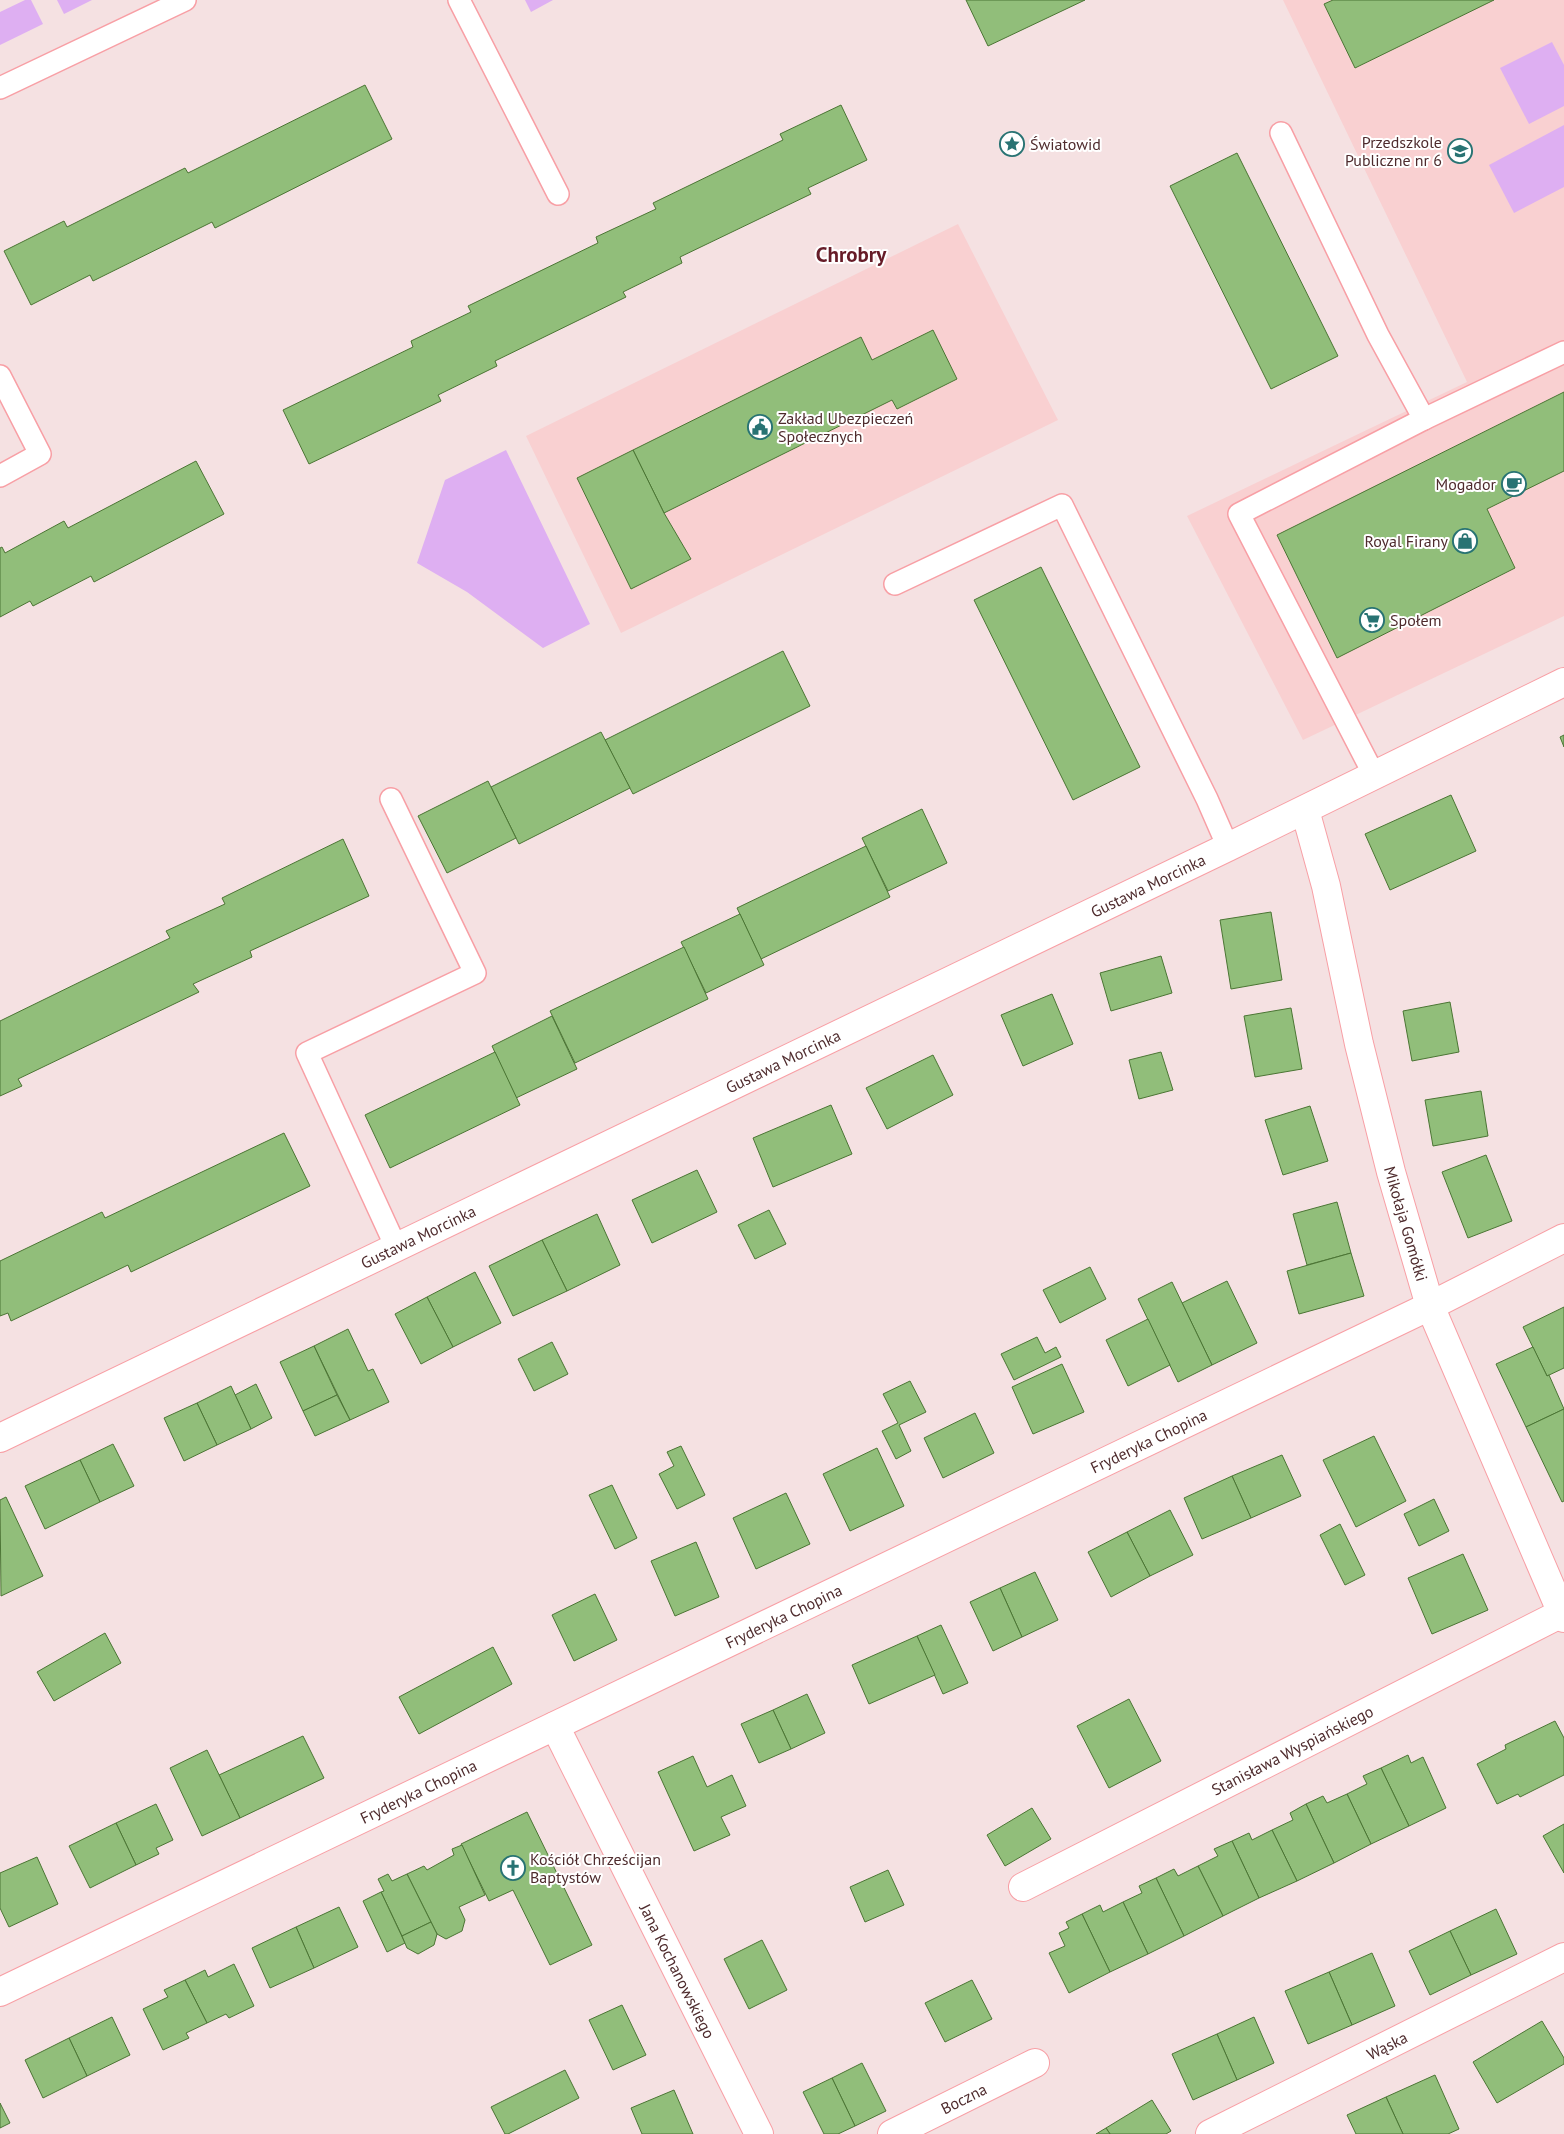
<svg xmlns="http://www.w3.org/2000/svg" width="1564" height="2134" font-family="'PT Sans',sans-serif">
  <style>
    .built { fill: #f9d0d1 }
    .green { fill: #deaff2 }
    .building { fill: #91be7a; stroke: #4b7534 }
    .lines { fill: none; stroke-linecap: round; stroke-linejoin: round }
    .service-casing { stroke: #f89fa5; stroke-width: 24 }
    .minor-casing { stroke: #f89fa5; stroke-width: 30 }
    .service { stroke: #fff; stroke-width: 21 }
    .minor { stroke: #fff; stroke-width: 28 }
    .labels { text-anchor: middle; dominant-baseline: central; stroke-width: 4; stroke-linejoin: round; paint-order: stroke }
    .poi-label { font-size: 16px; fill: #4e2b2d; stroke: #fff; text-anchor: start }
    .street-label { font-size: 16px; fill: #4e2b2d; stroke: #fff }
    .district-label { font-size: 21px; font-weight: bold; fill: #661c28; stroke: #fff }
  </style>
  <rect width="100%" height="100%" fill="#f5e1e2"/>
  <g class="built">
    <polygon points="1283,0 1564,0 1564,616 1303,740 1187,516 1467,382"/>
    <polygon points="958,224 1058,420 621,633 526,436"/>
  </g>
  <g class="green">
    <polygon points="25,0 31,0 43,24 0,45 0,12"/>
    <polygon points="57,0 92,0 64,14"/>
    <polygon points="525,0 553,0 531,12"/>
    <polygon points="1552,42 1564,65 1564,106 1529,124 1500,68"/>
    <polygon points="1564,125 1564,187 1514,213 1489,165"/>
    <polygon points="506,450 590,624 543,648 467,592 417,563 445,480"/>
  </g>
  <g class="building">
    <polygon points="966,0 1085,0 988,46"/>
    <polygon points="1333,0 1494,0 1355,68 1324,4"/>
    <polygon points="365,85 392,139 215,228 212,222 93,281 90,275 31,305 4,251 64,221 67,227 185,168 188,173"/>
    <polygon points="841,105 867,160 808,188 811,194 680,257 682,263 623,292 626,297 495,361 497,366 438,395 441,401 309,464 283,410 413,347 411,341 471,312 468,306 598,243 596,237 656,209 653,203 783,140 780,134"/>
    <polygon points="1237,153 1338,356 1271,389 1170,186"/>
    <polygon points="933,330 957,379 897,409 892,400 664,513 633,450 861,337 872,360"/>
    <polygon points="1564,392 1564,471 1487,509 1515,568 1337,658 1277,535"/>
    <polygon points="633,450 664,513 691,559 631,589 577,478"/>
    <polygon points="196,461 224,514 94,582 91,576 33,606 30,601 0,617 0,548 2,547 5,553 64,521 68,528"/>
    <polygon points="1041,567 1140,767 1073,800 974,600"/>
    <polygon points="783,651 810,706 633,794 605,740"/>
    <polygon points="601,732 630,788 519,844 491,787"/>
    <polygon points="1564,735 1564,747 1560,737"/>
    <polygon points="488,781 516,838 447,873 418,816"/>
    <polygon points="1451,795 1476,851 1390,890 1365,834"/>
    <polygon points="922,809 947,863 888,891 862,838"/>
    <polygon points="343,839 369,896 250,951 252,957 193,984 199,992 18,1079 22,1086 0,1096 0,1021 170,938 166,931 225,904 222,898"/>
    <polygon points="866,846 890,897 761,959 737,908"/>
    <polygon points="1271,912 1282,980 1231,989 1220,920"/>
    <polygon points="740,914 764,965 706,993 681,942"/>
    <polygon points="684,947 708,999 575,1063 550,1011"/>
    <polygon points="1161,956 1172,993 1111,1011 1100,973"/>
    <polygon points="1052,994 1073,1044 1023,1066 1001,1015"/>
    <polygon points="1450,1002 1459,1052 1412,1061 1403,1011"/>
    <polygon points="1291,1008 1302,1069 1255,1077 1244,1016"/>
    <polygon points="552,1016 577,1069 516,1098 492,1046"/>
    <polygon points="495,1052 520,1105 390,1168 365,1115"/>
    <polygon points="1161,1052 1173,1090 1139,1099 1129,1060"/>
    <polygon points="933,1055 953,1095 887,1129 866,1088"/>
    <polygon points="1481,1091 1488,1136 1433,1146 1425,1100"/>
    <polygon points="831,1105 852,1154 773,1187 753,1138"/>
    <polygon points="1310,1106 1328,1161 1283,1175 1265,1120"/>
    <polygon points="284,1133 310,1186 131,1272 128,1265 11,1321 8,1313 0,1316 0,1261 102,1212 105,1218"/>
    <polygon points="1486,1155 1512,1221 1468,1238 1442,1172"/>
    <polygon points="697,1170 717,1212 652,1243 632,1200"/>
    <polygon points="1337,1202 1351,1253 1307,1265 1293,1214"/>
    <polygon points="769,1210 786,1244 755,1259 738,1225"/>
    <polygon points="597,1214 620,1265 567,1291 542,1240"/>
    <polygon points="542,1240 567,1291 513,1316 489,1266"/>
    <polygon points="1351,1253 1364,1296 1299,1314 1287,1271"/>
    <polygon points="1090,1267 1106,1299 1060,1323 1043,1290"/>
    <polygon points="475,1272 501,1323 453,1347 427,1297"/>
    <polygon points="1227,1281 1257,1343 1212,1365 1182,1303"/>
    <polygon points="1172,1282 1212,1365 1178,1382 1138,1299"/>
    <polygon points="427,1297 453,1347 421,1364 395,1314"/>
    <polygon points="1564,1307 1564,1368 1547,1376 1523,1327"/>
    <polygon points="1148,1319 1170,1365 1128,1386 1106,1340"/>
    <polygon points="348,1329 368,1371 373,1369 389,1402 350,1420 314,1346"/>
    <polygon points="1037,1337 1045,1353 1056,1347 1061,1357 1014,1380 1001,1354"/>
    <polygon points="552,1342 568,1374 534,1391 518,1359"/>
    <polygon points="314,1346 337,1395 303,1411 280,1362"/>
    <polygon points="1533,1347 1547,1376 1549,1375 1564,1409 1526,1427 1496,1364"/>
    <polygon points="1062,1364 1084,1412 1033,1434 1012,1387"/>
    <polygon points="910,1381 926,1412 899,1425 911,1451 896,1459 882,1431 898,1423 883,1394"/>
    <polygon points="256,1384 272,1418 251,1429 235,1395"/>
    <polygon points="231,1386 251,1429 217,1445 197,1403"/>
    <polygon points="337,1395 350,1420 315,1436 303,1411"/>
    <polygon points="197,1403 217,1445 184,1461 164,1418"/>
    <polygon points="1564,1409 1564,1501 1562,1502 1526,1427"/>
    <polygon points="975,1413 994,1453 943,1478 924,1438"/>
    <polygon points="1374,1436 1406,1501 1356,1527 1323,1460"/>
    <polygon points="113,1444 134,1486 100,1502 80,1460"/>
    <polygon points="681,1446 705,1495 677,1509 659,1474 674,1466 667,1452"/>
    <polygon points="877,1448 904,1506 850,1531 823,1474"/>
    <polygon points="1282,1455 1301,1496 1251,1518 1232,1476"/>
    <polygon points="80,1460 100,1502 45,1529 25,1486"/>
    <polygon points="1232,1476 1251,1518 1202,1539 1184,1498"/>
    <polygon points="612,1485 637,1538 615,1549 589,1495"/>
    <polygon points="786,1493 810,1544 756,1569 733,1518"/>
    <polygon points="6,1497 43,1576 1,1596 0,1500"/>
    <polygon points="1434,1499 1449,1531 1419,1546 1404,1514"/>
    <polygon points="1170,1510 1193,1555 1150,1576 1127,1532"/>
    <polygon points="1340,1524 1365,1575 1345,1585 1320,1535"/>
    <polygon points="1127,1532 1150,1576 1111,1597 1088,1552"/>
    <polygon points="696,1542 719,1597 675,1616 651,1561"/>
    <polygon points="1463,1554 1488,1610 1432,1634 1408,1578"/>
    <polygon points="1035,1572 1058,1620 1022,1637 1000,1588"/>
    <polygon points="1000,1588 1022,1637 993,1651 970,1602"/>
    <polygon points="595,1594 617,1640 574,1661 552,1615"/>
    <polygon points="941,1625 968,1683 943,1694 917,1636"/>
    <polygon points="105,1633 121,1663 54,1701 37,1672"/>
    <polygon points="917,1636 935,1675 869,1704 852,1665"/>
    <polygon points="493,1647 512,1684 419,1734 399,1697"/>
    <polygon points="807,1694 825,1733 791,1749 773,1710"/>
    <polygon points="1129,1699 1161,1761 1109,1788 1077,1726"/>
    <polygon points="773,1710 791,1749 759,1763 741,1724"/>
    <polygon points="1555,1721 1564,1738 1564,1775 1520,1797 1518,1794 1497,1804 1477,1764 1506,1749 1505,1745"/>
    <polygon points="303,1736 324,1778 240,1818 219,1775"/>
    <polygon points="207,1750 240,1818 202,1836 170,1768"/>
    <polygon points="1408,1755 1411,1763 1423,1757 1446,1808 1409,1826 1381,1768"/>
    <polygon points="693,1756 707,1787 732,1775 746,1806 721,1817 730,1835 694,1851 658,1772"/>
    <polygon points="1381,1768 1409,1826 1371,1844 1347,1794 1367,1784 1363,1776"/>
    <polygon points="1347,1794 1371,1844 1334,1863 1306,1804 1323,1796 1327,1803"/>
    <polygon points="156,1804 173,1840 156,1848 159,1854 136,1865 116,1823"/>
    <polygon points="1306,1804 1334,1863 1297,1881 1272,1830 1293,1820 1290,1813"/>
    <polygon points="1032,1808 1051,1839 1005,1866 987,1835"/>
    <polygon points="527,1812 592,1945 550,1965 513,1890 489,1901 461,1844"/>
    <polygon points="116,1823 136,1865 90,1888 69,1846"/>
    <polygon points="1564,1824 1564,1873 1543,1836"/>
    <polygon points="1272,1830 1297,1881 1259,1898 1232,1841 1249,1833 1252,1840"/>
    <polygon points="1232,1841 1259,1898 1223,1916 1198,1866 1218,1856 1214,1849"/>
    <polygon points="462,1845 485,1895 459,1907 465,1920 462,1931 446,1939 437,1934 407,1874 424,1866 427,1870 454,1855 452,1849"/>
    <polygon points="37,1857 58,1904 9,1927 0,1908 0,1873"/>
    <polygon points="1198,1866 1223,1916 1184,1936 1156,1878 1174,1869 1178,1876"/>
    <polygon points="888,1870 904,1905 865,1922 850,1887"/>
    <polygon points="388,1874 392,1881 407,1874 431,1922 402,1936 381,1892 384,1891 378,1879"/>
    <polygon points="1156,1878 1184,1936 1148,1954 1123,1902 1142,1893 1139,1886"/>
    <polygon points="381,1892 405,1943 387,1952 363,1901"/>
    <polygon points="1123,1902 1148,1954 1110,1972 1082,1914 1100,1905 1103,1912"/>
    <polygon points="339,1907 358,1947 314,1968 296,1927"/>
    <polygon points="1496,1909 1517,1954 1471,1975 1450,1931"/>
    <polygon points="1082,1914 1110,1972 1069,1993 1049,1953 1065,1946 1059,1933 1069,1928 1066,1922"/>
    <polygon points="431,1922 437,1934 434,1945 418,1954 407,1948 402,1936"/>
    <polygon points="296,1927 314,1968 270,1988 252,1948"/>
    <polygon points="1450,1931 1471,1975 1430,1995 1409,1951"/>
    <polygon points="762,1940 787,1990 749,2009 724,1959"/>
    <polygon points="1372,1953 1395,2006 1352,2025 1329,1972"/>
    <polygon points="234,1964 254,2006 229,2018 226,2014 207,2023 185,1980 205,1970 208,1977"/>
    <polygon points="1329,1972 1352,2025 1308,2044 1285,1991"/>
    <polygon points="185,1980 207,2023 186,2033 189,2038 163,2050 143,2009 168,1997 164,1990"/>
    <polygon points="972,1980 992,2019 945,2042 925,2003"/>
    <polygon points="622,2005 646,2055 613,2070 589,2020"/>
    <polygon points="112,2017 130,2055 87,2076 69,2038"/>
    <polygon points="1254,2017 1274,2063 1237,2080 1217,2034"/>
    <polygon points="1542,2021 1564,2058 1564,2064 1497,2103 1473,2062"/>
    <polygon points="1217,2034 1237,2080 1193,2100 1172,2054"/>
    <polygon points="69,2038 87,2076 43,2098 25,2060"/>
    <polygon points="862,2063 886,2111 855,2126 832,2078"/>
    <polygon points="565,2070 579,2098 508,2134 505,2134 491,2107"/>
    <polygon points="1435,2075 1459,2129 1448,2134 1403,2134 1386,2097"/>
    <polygon points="832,2078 855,2126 838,2134 824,2134 803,2092"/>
    <polygon points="674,2090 693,2134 642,2134 631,2108"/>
    <polygon points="1386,2097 1403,2134 1356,2134 1347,2115"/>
    <polygon points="1152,2100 1171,2131 1166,2134 1110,2134 1106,2128"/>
    <polygon points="0,2103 10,2123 0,2128"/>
    <polygon points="1106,2128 1110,2134 1096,2134"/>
  </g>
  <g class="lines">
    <defs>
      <g id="service">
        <polyline points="459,0 558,194"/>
        <polyline points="0,88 185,0"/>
        <polyline points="1281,133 1378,335 1424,419"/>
        <polyline points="0,376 40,454 0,476"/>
        <polyline points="895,584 1062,505 1207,799 1228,847"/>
        <polyline points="1374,775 1239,514 1424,419 1564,352"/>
        <polyline points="391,799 475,973 307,1053 396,1247"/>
      </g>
      <g id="minor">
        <path id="s1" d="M1305,810L1326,886L1359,1044L1391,1172L1430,1306L1564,1618"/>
        <path id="s2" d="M0,1438L1228,847L1564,682"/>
        <path id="s3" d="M555,1726L759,2134"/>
        <path id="s4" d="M1023,1887L1562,1613"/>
        <path id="s5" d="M0,1992L1430,1306L1564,1238"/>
        <path id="s6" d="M892,2134L1035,2063"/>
        <path id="s7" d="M1210,2134L1564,1957"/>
      </g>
    </defs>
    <use href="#service" class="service-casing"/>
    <use href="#minor" class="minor-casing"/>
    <use href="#service" class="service"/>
    <use href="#minor" class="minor"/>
  </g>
  <defs>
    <symbol id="sight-ring" viewBox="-11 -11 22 22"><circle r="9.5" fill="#fff" stroke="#287373" stroke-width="1.5"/><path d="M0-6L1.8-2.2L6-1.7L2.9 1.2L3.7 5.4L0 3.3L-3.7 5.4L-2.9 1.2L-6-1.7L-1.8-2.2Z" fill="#287373"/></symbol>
    <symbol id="school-ring" viewBox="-11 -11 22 22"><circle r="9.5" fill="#fff" stroke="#287373" stroke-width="1.5"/><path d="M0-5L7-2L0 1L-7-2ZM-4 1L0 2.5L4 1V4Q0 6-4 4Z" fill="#287373"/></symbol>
    <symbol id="civic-ring" viewBox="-11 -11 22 22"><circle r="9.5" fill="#fff" stroke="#287373" stroke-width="1.5"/><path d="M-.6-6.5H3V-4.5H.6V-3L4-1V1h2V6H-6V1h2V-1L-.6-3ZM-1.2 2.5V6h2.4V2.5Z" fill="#287373"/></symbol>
    <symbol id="cafe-ring" viewBox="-11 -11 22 22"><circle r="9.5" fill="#fff" stroke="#287373" stroke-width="1.5"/><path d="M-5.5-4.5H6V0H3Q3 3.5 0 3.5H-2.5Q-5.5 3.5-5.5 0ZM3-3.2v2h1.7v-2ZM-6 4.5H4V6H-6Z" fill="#287373"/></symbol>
    <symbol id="shop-ring" viewBox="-11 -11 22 22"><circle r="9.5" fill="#fff" stroke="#287373" stroke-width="1.5"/><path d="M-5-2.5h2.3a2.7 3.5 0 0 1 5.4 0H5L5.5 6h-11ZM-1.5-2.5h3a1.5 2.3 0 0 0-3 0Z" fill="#287373"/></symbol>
    <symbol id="supermarket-ring" viewBox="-11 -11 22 22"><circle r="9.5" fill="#fff" stroke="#287373" stroke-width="1.5"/><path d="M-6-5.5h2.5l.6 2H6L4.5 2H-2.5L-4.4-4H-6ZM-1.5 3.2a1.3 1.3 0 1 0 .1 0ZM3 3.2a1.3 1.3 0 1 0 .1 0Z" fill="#287373"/></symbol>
    <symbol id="church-ring" viewBox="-11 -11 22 22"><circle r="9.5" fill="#fff" stroke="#287373" stroke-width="1.5"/><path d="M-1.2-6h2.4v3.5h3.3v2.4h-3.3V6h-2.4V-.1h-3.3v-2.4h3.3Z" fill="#287373"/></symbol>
  </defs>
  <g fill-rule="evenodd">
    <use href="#sight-ring" x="998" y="130" width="28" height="28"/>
    <use href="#school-ring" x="1446" y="137" width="28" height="28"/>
    <use href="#civic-ring" x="746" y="413" width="28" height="28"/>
    <use href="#cafe-ring" x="1500" y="470" width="28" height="28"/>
    <use href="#shop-ring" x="1451" y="527" width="28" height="28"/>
    <use href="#supermarket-ring" x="1358" y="606" width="28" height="28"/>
    <use href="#church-ring" x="499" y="1854" width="28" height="28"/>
  </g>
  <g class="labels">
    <g class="poi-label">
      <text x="1442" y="142" text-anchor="end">Przedszkole<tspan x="1442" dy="18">Publiczne nr 6</tspan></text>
      <text x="1030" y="144">Światowid</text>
      <text x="778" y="418">Zakład Ubezpieczeń<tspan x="778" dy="18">Społecznych</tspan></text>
      <text x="1496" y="484" text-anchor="end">Mogador</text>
      <text x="1448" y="541" text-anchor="end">Royal Firany</text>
      <text x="1390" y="620">Społem</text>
      <text x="530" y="1859">Kościół Chrześcijan<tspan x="530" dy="18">Baptystów</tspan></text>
    </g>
    <g class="street-label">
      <text stroke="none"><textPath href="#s2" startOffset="1274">Gustawa Morcinka</textPath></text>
      <text stroke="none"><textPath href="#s2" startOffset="869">Gustawa Morcinka</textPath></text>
      <text stroke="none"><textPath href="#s1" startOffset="426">Mikołaja Gomółki</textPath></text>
      <text stroke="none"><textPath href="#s2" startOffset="464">Gustawa Morcinka</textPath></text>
      <text stroke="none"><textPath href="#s5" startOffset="1274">Fryderyka Chopina</textPath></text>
      <text stroke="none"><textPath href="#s5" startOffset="869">Fryderyka Chopina</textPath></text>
      <text stroke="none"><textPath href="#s4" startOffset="302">Stanisława Wyspiańskiego</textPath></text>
      <text stroke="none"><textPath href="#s5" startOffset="464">Fryderyka Chopina</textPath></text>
      <text stroke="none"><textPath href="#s3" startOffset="274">Jana Kochanowskiego</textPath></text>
      <text stroke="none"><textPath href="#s7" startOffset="198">Wąska</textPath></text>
      <text stroke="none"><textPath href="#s6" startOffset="80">Boczna</textPath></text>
    </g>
    <g class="district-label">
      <text x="851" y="254">Chrobry</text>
    </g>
  </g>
</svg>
